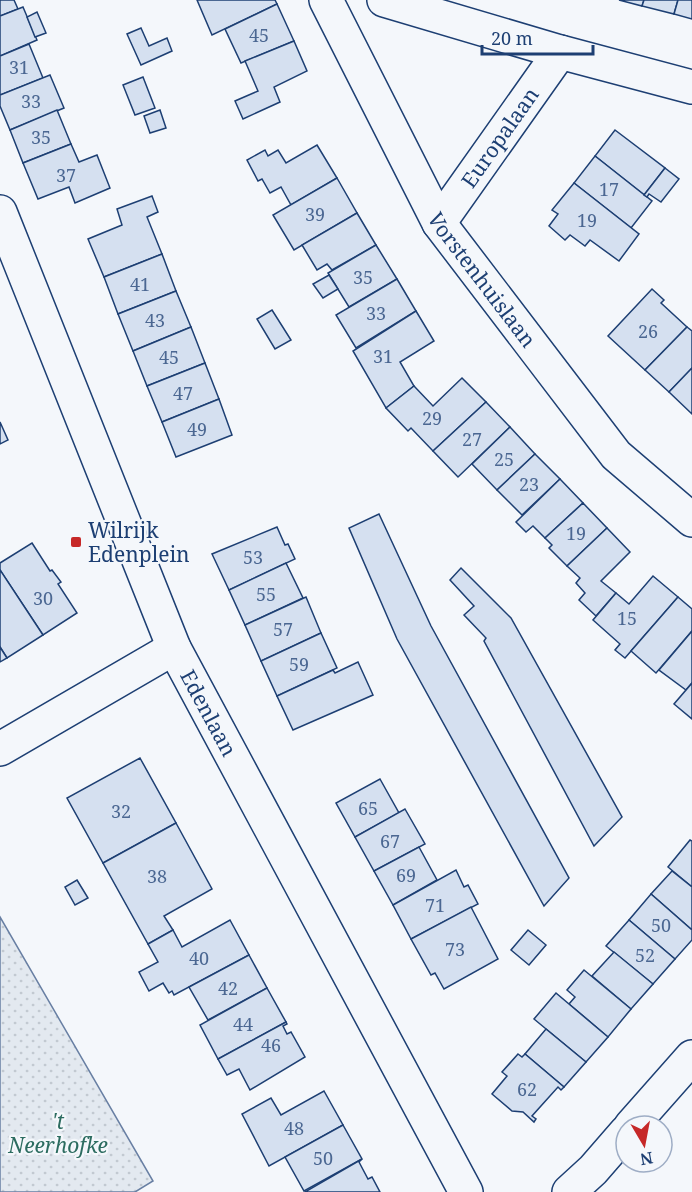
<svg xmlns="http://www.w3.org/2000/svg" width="692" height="1192" font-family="'Noto Serif',serif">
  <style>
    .park { fill: url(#park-dots); stroke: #687fa3; stroke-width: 1.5 }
    .building { fill: #d5e0f0; stroke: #1d3f73; stroke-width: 1.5 }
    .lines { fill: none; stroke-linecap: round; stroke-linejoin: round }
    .minor-casing { stroke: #1d3f73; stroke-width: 36 }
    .minor { stroke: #f4f7fb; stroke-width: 33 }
    .poi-dot { fill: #c62828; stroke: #f4f7fb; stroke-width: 2 }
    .labels { text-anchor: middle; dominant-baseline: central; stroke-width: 4.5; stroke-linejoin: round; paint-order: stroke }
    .number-label { font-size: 18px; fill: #4b6792 }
    .street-label { font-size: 21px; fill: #1d3f73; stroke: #f4f7fb }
    .poi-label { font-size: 21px; fill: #1d3f73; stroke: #f4f7fb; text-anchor: start }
    .park-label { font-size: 21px; font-style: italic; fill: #2c6c60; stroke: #f4f7fb }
  </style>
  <defs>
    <pattern id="park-dots" width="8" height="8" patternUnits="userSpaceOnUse" patternTransform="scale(1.5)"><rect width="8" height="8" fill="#e3e9f0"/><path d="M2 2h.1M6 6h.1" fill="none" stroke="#c2c9d1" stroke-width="1.8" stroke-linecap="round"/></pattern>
  </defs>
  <rect width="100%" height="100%" fill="#f4f7fb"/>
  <polygon class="park" points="0,917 153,1181 135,1192 0,1192"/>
  <g class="building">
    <polygon points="0,0 14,0 18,9 0,16"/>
    <polygon points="197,0 275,0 277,4 212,35"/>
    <polygon points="619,0 644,0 642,6"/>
    <polygon points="644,0 678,0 674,14 642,6"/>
    <polygon points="678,0 692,0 692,19 674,14"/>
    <polygon points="277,4 294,41 241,63 225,29"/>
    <polygon points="23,7 37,40 0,56 0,16"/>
    <polygon points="37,12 46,33 35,37 27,17"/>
    <polygon points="141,28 149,46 167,38 172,51 141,65 127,34"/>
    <polygon points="294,41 307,71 274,87 280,102 243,119 235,101 258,91 245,61"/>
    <polygon points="29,44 43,78 0,95 0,56"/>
    <polygon points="50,75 64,108 10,130 0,106 0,95"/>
    <polygon points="143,77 155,108 135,115 123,85"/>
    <polygon points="57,110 71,144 23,163 10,130"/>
    <polygon points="160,110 166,128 150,133 144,116"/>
    <polygon points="615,130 665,168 644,195 595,156"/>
    <polygon points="71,144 79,162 97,155 110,188 75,203 69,187 38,199 23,163"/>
    <polygon points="317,145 337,178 291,205 281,187 270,193 262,179 258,181 247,160 265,150 268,156 278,150 286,163"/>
    <polygon points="595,156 652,201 631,228 574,183"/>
    <polygon points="665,168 679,179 661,202 649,194 647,197 644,195"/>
    <polygon points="337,178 357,213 294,250 273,215"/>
    <polygon points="574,183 639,234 619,261 590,240 585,246 570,235 565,240 549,226 558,214 552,210"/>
    <polygon points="152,196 158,212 147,217 162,254 104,277 88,239 122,225 117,209"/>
    <polygon points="357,213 376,245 332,270 327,264 317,270 302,245"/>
    <polygon points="376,245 397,279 349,307 328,273"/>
    <polygon points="162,254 176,291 118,314 104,277"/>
    <polygon points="329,275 338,289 323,298 313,284"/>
    <polygon points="397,279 416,311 356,348 336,315"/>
    <polygon points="652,289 664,300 661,303 687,327 645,370 608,336"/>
    <polygon points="176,291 191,327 133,351 118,314"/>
    <polygon points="272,310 291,340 275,349 257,319"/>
    <polygon points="416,311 434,341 400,362 414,386 386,408 353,351"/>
    <polygon points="191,327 205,363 147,386 133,351"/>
    <polygon points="687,327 692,331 692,368 669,392 645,370"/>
    <polygon points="205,363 219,399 162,422 147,386"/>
    <polygon points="692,368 692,414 669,392"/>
    <polygon points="462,378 486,402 433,451 411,428 408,431 386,408 414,386 433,406"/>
    <polygon points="219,399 232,435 176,457 162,422"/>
    <polygon points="486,402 510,427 458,477 433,451"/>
    <polygon points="0,422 8,440 0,444"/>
    <polygon points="510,427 535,454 497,490 472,464"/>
    <polygon points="535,454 560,479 522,515 497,490"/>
    <polygon points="560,479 583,503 545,538 533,526 526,532 516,522"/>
    <polygon points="583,503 607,528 567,566 549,548 552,545 545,538"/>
    <polygon points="379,514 431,626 569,878 544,906 397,639 349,528"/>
    <polygon points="277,527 285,545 288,544 295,559 229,590 212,554"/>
    <polygon points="607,528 630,552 601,581 616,593 596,616 579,600 585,593 576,583 580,578 567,566"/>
    <polygon points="32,543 50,571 52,570 61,582 58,584 77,613 43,635 0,570 0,563"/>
    <polygon points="286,563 303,598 245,625 229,590"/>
    <polygon points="461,568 511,618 622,817 594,846 484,641 486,638 464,615 474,606 450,580"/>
    <polygon points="0,570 43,635 7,658 0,647"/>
    <polygon points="653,576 678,597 625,658 615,650 620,644 593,620 616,593 629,604"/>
    <polygon points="306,597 321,633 261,661 245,625"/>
    <polygon points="678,597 692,609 692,631 656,673 631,651"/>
    <polygon points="692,631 692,683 686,690 659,670"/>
    <polygon points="321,633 337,668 277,696 261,661"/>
    <polygon points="0,647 7,658 0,662"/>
    <polygon points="358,662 373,695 293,730 277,696 333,670 335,673"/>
    <polygon points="692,683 692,719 674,704"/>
    <polygon points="140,758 176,823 103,863 67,798"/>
    <polygon points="380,779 399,813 355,837 336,803"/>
    <polygon points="405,809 425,844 374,871 355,837"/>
    <polygon points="176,823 212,889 164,916 173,930 148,944 103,863"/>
    <polygon points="690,840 692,841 692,887 668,867"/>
    <polygon points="419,847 437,880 393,905 374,871"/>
    <polygon points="456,870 464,887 468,885 478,904 411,939 393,905"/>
    <polygon points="672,871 692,887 692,930 651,894"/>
    <polygon points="77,880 88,898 75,905 65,887"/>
    <polygon points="651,894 692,930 692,940 675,959 629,920"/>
    <polygon points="471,907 498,959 444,989 435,973 431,975 411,939"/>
    <polygon points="230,920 249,955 174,995 172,991 169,993 163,983 149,991 139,972 158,962 148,944 173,930 182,947"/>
    <polygon points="629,920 675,959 653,984 606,946"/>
    <polygon points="528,930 546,945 529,965 511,950"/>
    <polygon points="614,952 653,984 631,1009 592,976"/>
    <polygon points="249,955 267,988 208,1020 189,987"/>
    <polygon points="584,970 631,1009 608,1037 569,1004 575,997 567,990"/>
    <polygon points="267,988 286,1022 218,1059 200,1025"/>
    <polygon points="556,993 608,1037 586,1062 534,1019"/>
    <polygon points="286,1022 287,1024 283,1026 287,1034 291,1032 305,1057 250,1090 239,1069 227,1075 218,1059"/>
    <polygon points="546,1029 586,1062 564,1087 525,1054"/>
    <polygon points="518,1054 522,1057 525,1054 564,1087 561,1090 558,1087 532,1116 536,1119 534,1122 523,1112 512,1111 492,1094 507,1076 502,1072"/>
    <polygon points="324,1091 343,1125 269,1166 242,1114 271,1098 281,1115"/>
    <polygon points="343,1125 362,1159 304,1191 285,1157"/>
    <polygon points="362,1159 359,1162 368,1179 372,1177 380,1192 305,1192"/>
  </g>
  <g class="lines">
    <defs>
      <g id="minor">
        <path id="s1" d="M326,0L439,223L616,455L692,520"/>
        <polyline points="384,0 560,52 692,87"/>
        <path id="s2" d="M0,212L174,648L466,1192"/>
        <path id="s3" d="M439,223L560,52"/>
        <polyline points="0,749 174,648"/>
        <polyline points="631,1126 692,1057"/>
        <polyline points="569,1192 593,1170 626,1132"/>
      </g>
    </defs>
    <use href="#minor" class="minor-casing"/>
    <use href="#minor" class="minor"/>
  </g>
  <rect class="poi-dot" x="70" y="536" width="12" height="12" rx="3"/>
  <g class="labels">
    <g class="number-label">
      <text x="259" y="35">45</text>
      <text x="19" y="67">31</text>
      <text x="31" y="101">33</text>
      <text x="41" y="137">35</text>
      <text x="66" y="175">37</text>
      <text x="609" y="189">17</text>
      <text x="315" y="214">39</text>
      <text x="587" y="220">19</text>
      <text x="363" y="277">35</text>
      <text x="140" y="284">41</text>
      <text x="376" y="313">33</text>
      <text x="155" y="320">43</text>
      <text x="648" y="331">26</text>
      <text x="383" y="356">31</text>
      <text x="169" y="357">45</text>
      <text x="183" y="393">47</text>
      <text x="432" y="418">29</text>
      <text x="197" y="429">49</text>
      <text x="472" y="439">27</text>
      <text x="504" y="459">25</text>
      <text x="529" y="484">23</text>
      <text x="576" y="533">19</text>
      <text x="253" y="557">53</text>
      <text x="266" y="594">55</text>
      <text x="43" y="598">30</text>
      <text x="627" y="618">15</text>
      <text x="283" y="629">57</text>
      <text x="299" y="664">59</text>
      <text x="368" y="808">65</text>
      <text x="121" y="811">32</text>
      <text x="390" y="841">67</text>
      <text x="406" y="875">69</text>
      <text x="157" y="876">38</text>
      <text x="435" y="905">71</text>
      <text x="661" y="925">50</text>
      <text x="455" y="949">73</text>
      <text x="645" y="955">52</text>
      <text x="199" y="958">40</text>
      <text x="228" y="988">42</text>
      <text x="243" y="1024">44</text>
      <text x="271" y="1045">46</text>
      <text x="527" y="1089">62</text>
      <text x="294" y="1128">48</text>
      <text x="323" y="1158">50</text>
    </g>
    <g class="street-label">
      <text stroke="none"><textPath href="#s3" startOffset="105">Europalaan</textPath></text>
      <text stroke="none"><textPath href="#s1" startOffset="321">Vorstenhuislaan</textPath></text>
      <text stroke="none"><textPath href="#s2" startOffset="543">Edenlaan</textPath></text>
    </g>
    <g class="poi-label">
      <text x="88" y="530">Wilrijk<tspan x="88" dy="24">Edenplein</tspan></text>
    </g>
    <g class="park-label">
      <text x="58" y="1121">'t<tspan x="58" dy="24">Neerhofke</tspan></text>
    </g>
  </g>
  <g transform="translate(644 1144) rotate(170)"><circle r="28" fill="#f4f7fb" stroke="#9eadc5" stroke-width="1.5"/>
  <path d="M0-4.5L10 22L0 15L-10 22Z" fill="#c62828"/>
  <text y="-9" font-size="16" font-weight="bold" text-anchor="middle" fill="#1d3f73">N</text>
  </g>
  <path d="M482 45v9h111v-9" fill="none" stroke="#1d3f73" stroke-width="3"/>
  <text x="491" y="45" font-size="18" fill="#1d3f73" stroke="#f4f7fb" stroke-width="4.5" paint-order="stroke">20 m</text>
</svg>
